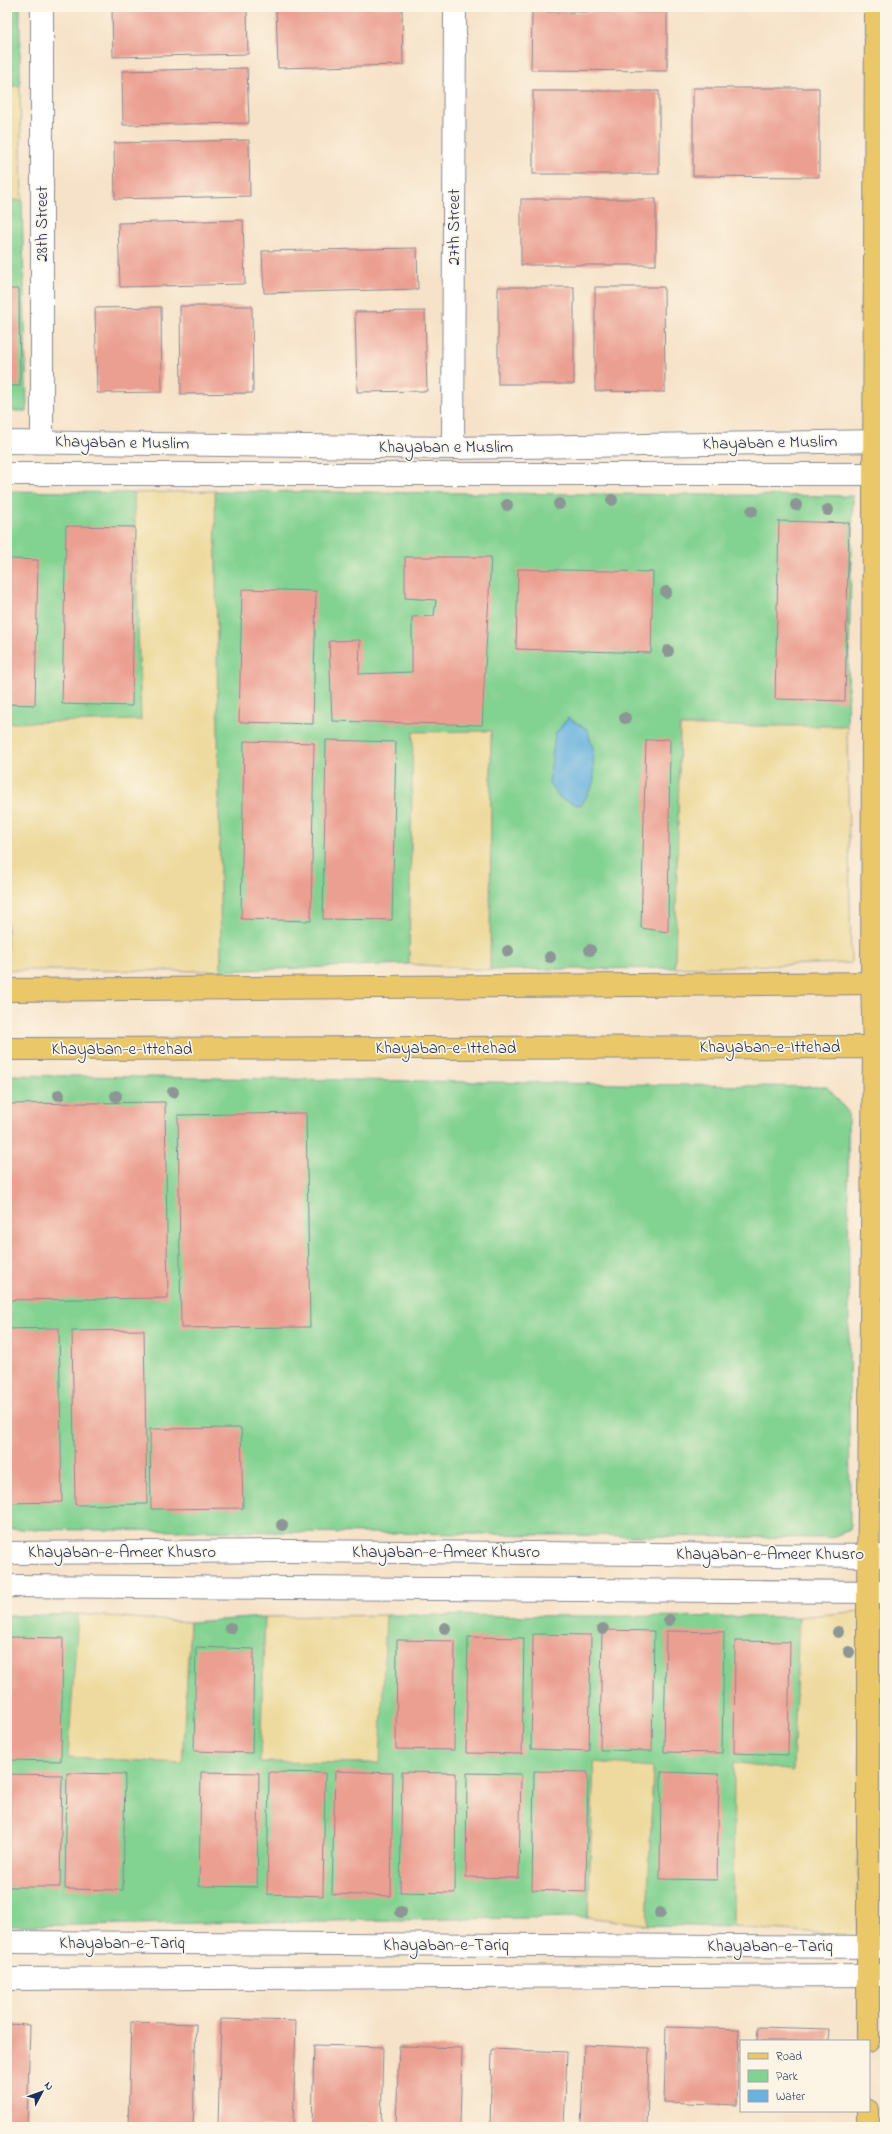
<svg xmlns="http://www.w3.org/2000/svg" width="892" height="2134" font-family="'Indie Flower',sans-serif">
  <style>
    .green { fill: #82d291; stroke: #4e8078 }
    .sand { fill: #eeda9e; stroke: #84847e }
    .water { fill: #67b2df; stroke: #41709e }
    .building { fill: #eb9f91 }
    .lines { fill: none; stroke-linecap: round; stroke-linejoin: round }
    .minor-casing { stroke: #888893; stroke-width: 24 }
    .major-casing { stroke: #888893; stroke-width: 24 }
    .minor { stroke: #fff; stroke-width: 22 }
    .major { stroke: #eac769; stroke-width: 22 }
    .tree { fill: #8c9695 }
    .labels { text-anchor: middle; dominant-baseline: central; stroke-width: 3.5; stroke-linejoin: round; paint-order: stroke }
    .street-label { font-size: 17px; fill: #1b2f5e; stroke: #fcf5e5 }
  </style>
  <rect width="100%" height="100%" fill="#fcf5e5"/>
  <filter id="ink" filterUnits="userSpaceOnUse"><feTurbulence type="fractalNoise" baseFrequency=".025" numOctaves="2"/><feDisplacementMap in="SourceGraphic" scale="8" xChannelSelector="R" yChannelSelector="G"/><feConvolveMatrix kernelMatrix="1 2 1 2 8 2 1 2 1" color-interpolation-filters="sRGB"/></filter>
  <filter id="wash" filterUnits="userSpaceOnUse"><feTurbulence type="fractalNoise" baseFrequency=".012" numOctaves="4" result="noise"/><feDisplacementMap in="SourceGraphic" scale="16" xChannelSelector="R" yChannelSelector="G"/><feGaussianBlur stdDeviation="0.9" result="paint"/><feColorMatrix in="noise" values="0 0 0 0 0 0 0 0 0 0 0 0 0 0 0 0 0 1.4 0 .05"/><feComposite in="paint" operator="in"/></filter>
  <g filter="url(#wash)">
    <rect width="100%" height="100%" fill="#f6e2c8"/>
    <g class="green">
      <rect x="7" y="7" width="13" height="79"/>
      <polygon points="7,200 22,200 27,411 7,411"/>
      <polygon points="7,491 134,493 141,720 7,723"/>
      <polygon points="215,491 853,496 847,726 680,726 675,968 490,970 491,731 413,733 409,964 221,971"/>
      <polygon points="7,1075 827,1087 848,1112 850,1530 829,1538 7,1529"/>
      <polygon points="78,1614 69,1757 182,1763 190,1622 265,1617 260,1762 379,1763 386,1615 799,1617 793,1771 734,1762 733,1927 647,1925 653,1768 594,1762 588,1917 7,1926 7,1616"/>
    </g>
    <g class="sand">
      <polygon points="7,86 20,86 22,200 7,200"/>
      <polygon points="215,491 221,971 7,970 7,723 141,720 134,493"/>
      <polygon points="680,726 847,726 851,963 675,968"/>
      <polygon points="491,731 490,970 409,964 413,732"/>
      <polygon points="861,1611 857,1937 733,1927 734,1762 793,1771 799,1617"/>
      <polygon points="78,1614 190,1622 182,1763 68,1757"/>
      <polygon points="386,1615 380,1763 260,1762 265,1617"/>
      <polygon points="594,1762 653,1767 647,1925 588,1917"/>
    </g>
    <polygon class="water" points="568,718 587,729 593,748 594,783 581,806 561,799 549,783 555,734"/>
    <g id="blocks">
      <g class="building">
        <polygon points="112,7 247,7 248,54 113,57"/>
        <polygon points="276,7 402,7 403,65 278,68"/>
        <polygon points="532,12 667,12 667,71 531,70"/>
        <polygon points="247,68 249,123 123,125 122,71"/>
        <polygon points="693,88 819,88 819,177 693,176"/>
        <rect x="533" y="91" width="126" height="83"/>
        <polygon points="249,140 250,196 115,199 114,143"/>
        <rect x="521" y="199" width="135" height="66"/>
        <polygon points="243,220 245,284 120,287 118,223"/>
        <polygon points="417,248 418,289 264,293 262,251"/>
        <rect x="498" y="287" width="76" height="97"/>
        <polygon points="595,287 664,287 665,392 595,391"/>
        <polygon points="7,289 19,289 20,386 7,386"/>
        <polygon points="180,306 252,306 253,393 181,394"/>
        <polygon points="161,307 162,392 97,393 95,308"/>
        <polygon points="425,311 427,391 357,392 355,312"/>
        <polygon points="779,521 849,523 845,701 775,699"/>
        <polygon points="66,526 135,527 132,706 62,704"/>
        <polygon points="405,557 491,557 482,725 332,721 329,641 360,640 359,674 412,672 412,617 434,616 436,600 405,598"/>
        <polygon points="7,559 38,560 35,705 7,704"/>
        <polygon points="518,569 653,572 651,653 516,649"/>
        <polygon points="242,589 316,591 313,724 239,722"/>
        <polygon points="670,739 668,932 641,928 646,740"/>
        <polygon points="326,740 396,742 392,920 323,919"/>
        <polygon points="244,741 314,743 311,921 241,919"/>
        <polygon points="165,1102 168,1298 7,1300 7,1104"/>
        <polygon points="306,1113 310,1327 181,1328 178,1115"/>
        <polygon points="59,1328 62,1502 7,1503 7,1329"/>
        <polygon points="144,1330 147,1504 75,1505 72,1331"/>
        <polygon points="241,1428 243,1508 151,1509 150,1429"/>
        <polygon points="602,1630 654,1631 652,1751 600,1750"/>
        <polygon points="666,1631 724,1632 722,1753 664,1752"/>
        <polygon points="533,1634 591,1635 589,1751 531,1749"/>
        <polygon points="7,1637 63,1638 61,1761 7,1760"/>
        <polygon points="468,1637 524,1638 522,1754 466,1753"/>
        <polygon points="397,1640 455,1641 454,1750 396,1749"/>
        <polygon points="735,1641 790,1642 788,1755 734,1753"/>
        <polygon points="196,1647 254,1649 252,1753 194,1751"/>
        <polygon points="335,1771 393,1773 391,1896 332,1894"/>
        <polygon points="534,1771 588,1772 586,1892 532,1890"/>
        <polygon points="201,1772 259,1773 257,1887 199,1886"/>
        <polygon points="269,1772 325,1773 323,1896 267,1894"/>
        <polygon points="402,1772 456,1773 455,1893 400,1892"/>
        <polygon points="661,1772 719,1774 717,1880 660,1879"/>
        <polygon points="67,1773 125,1774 123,1890 65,1889"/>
        <polygon points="467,1773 521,1774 519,1878 466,1877"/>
        <polygon points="7,1774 62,1775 60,1887 7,1887"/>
        <polygon points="221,2019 296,2021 293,2127 218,2127"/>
        <polygon points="131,2022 196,2024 193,2127 128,2127"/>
        <polygon points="7,2024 30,2025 27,2127 7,2127"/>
        <polygon points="666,2027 739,2029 737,2105 664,2102"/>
        <polygon points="758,2027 829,2029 828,2041 757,2041"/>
        <polygon points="314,2045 383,2047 381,2127 312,2127"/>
        <polygon points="584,2045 649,2048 647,2127 581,2127"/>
        <polygon points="399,2046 462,2048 460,2127 396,2127"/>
        <polygon points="492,2049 567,2052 564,2127 490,2127"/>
      </g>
    </g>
  </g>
  <g filter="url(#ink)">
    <use href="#blocks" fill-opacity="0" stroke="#888893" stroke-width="1"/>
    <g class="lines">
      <defs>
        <g id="minor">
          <polyline points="7,442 453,448 885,441"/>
          <polyline points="42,442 42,7"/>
          <polyline points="453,448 455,7"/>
          <polyline points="7,474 885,474"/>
          <polyline points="7,1553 287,1551 885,1556"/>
          <polyline points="7,1586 885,1592"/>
          <polyline points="7,1942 885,1947"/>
          <polyline points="7,1979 885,1975"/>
        </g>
        <g id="major">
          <polyline points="7,990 885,983"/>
          <polyline points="7,1049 874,1047 885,1049"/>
          <polyline points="868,2041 868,1592 874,1047 872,983 876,7"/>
          <polyline points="868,2127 868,2111"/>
        </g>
      </defs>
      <use href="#minor" class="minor-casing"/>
      <use href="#major" class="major-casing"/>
      <use href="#minor" class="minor"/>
      <use href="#major" class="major"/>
    </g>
    <g class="tree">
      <circle cx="612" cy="500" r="6"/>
      <circle cx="559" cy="504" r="6"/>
      <circle cx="507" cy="505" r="6"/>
      <circle cx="796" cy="505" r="6"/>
      <circle cx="828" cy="510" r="6"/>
      <circle cx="752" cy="511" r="6"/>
      <circle cx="666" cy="592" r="6"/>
      <circle cx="668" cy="651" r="6"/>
      <circle cx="625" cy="718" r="6"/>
      <circle cx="590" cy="950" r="6"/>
      <circle cx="508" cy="951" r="6"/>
      <circle cx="550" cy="957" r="6"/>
      <circle cx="173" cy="1092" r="6"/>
      <circle cx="59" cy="1095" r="6"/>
      <circle cx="116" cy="1096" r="6"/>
      <circle cx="282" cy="1525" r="6"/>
      <circle cx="669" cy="1620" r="6"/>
      <circle cx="230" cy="1628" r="6"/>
      <circle cx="445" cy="1628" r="6"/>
      <circle cx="603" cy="1629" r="6"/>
      <circle cx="838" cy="1632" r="6"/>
      <circle cx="849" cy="1652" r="6"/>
      <circle cx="401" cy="1912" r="6"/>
      <circle cx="660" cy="1913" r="6"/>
    </g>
  </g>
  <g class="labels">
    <g class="street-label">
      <text transform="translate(42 224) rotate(-90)">28th Street</text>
      <text transform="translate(454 227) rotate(-90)">27th Street</text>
      <text transform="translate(122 443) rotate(1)">Khayaban e Muslim</text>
      <text transform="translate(770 443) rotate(-1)">Khayaban e Muslim</text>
      <text x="446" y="447">Khayaban e Muslim</text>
      <text x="770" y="1047">Khayaban-e-Ittehad</text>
      <text x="446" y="1048">Khayaban-e-Ittehad</text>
      <text x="122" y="1049">Khayaban-e-Ittehad</text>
      <text x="122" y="1552">Khayaban-e-Ameer Khusro</text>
      <text x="446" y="1552">Khayaban-e-Ameer Khusro</text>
      <text x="770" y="1554">Khayaban-e-Ameer Khusro</text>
      <text x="122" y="1943">Khayaban-e-Tariq</text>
      <text x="446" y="1945">Khayaban-e-Tariq</text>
      <text x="770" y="1946">Khayaban-e-Tariq</text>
    </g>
  </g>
  <rect width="892" height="2134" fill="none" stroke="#fcf5e5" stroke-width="24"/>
  <rect x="740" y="2040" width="130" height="72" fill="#fcf5e5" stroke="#a2a6af"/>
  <rect x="748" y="2053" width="20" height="6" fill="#eac769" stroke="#a2a6af"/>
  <text x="776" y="2060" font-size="12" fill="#1b2f5e">Road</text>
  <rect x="748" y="2070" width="20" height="12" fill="#82d291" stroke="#a2a6af"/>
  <text x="776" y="2080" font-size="12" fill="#1b2f5e">Park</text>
  <rect x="748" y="2090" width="20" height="12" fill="#67b2df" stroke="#a2a6af"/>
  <text x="776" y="2100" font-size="12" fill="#1b2f5e">Water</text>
  <g transform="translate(42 2092) rotate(49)" stroke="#fcf5e5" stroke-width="3" paint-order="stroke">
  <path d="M0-3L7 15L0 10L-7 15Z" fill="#1b2f5e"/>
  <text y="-6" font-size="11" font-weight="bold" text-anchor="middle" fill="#1b2f5e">N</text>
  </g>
</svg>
